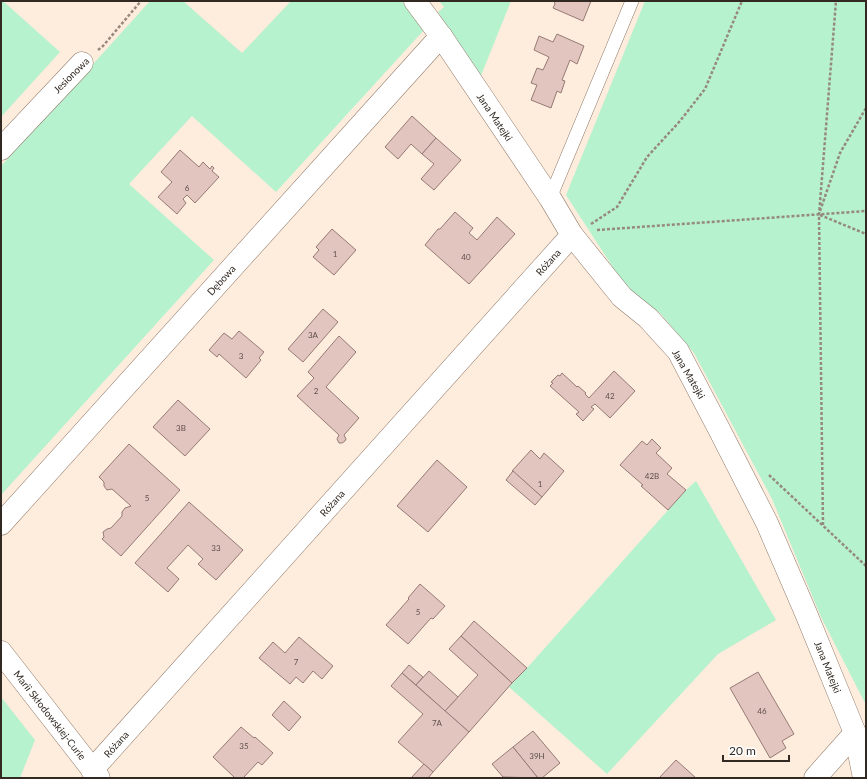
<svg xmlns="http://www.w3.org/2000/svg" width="867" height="779" font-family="Lato,sans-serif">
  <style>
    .green { fill: #b6f2ce }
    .building { fill: #e3c5c0; stroke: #957a75 }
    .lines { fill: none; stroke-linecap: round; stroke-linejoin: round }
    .lane-casing { stroke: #907c6c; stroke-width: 14 }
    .street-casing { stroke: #907c6c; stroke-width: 23 }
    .path { stroke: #96897e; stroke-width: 2.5; stroke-dasharray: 3 2; stroke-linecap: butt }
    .lane { stroke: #fff; stroke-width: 13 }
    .street { stroke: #fff; stroke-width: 22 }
    .labels { text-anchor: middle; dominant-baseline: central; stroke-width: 3; stroke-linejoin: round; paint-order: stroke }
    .number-label { font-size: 8px; fill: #5e504a }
    .street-label { font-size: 10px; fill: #312922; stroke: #fff }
  </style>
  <rect width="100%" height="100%" fill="#feecdd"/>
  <g class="green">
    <polygon points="1,1 3,1 60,52 1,117"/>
    <polygon points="150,1 183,1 242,53 291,1 402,1 424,30 276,192 192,116 129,184 214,260 1,495 1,166"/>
    <polygon points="439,1 511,1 480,78 438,12 444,7"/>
    <polygon points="645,1 866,1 866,705 821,617 772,499 694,353 660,313 627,289 566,195"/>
    <polygon points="696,481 776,620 718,654 607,774 509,687 527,668 686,490"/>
    <polygon points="1,697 35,740 20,778 1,778"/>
  </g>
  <g class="building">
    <polygon points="554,1 591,1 583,21 553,8 555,4"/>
    <polygon points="557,34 584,46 577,64 570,60 562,80 565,81 561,93 557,91 551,108 531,100 537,85 531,83 537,68 543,70 549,57 534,50 539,36 553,42"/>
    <polygon points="412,116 436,138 422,154 411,144 398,159 385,147"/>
    <polygon points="436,138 461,160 434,190 421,179 434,164 422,154"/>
    <polygon points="180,150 199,167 203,162 210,169 212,166 214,168 212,171 219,177 195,203 187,195 183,199 186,203 177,214 158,197 172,182 161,172"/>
    <polygon points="455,212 473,228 469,233 477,240 497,217 515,234 469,284 425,245 438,229 440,229"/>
    <polygon points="332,229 356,250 334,275 313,257 319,250 316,247"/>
    <polygon points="323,309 338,322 303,362 288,349"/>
    <polygon points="239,331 264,352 259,358 261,360 246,378 219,354 217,357 209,350 224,333 232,339"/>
    <polygon points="339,336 356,352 326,387 359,418 344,435 346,439 345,441 342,443 339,443 337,439 339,435 297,396 314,378 308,372"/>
    <polygon points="614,371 635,391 610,418 595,404 591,407 594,409 583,421 576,414 579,412 550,386 553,383 551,382 558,375 560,376 562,373 577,387 578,386 586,393 585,394 589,398"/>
    <polygon points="178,400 210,429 185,456 153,427"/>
    <polygon points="652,439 661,448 656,453 672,468 667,474 686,490 668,510 641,486 643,485 620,465 642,441 647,445"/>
    <polygon points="129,444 180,490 121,556 102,539 104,537 103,532 107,529 111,528 122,516 122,512 125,508 131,506 112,489 107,490 104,486 104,482 99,477"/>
    <polygon points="531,450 540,459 544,453 564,471 542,497 512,471"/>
    <polygon points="437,460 467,487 428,532 397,506"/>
    <polygon points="513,471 542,497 535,505 506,480"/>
    <polygon points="189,502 243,550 216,580 198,564 203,559 188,545 167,568 179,579 168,592 135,563"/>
    <polygon points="420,584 445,606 433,619 431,618 408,644 386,625 409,599 408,598"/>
    <polygon points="474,621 527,668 512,683 461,636"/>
    <polygon points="461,636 512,683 469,732 445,711 478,675 449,649"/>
    <polygon points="299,637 333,666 322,679 313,671 303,683 296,677 290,684 259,658 273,642 285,653"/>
    <polygon points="409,665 423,677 416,685 402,673"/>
    <polygon points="429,671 458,697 445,711 416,685"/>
    <polygon points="758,672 794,734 782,741 786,748 770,758 730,688"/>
    <polygon points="402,673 469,732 433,772 398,742 423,714 391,686"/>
    <polygon points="284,701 301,717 289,731 272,715"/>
    <polygon points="241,727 254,738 255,737 273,753 262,765 258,762 243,778 235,778 213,757"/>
    <polygon points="533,731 560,763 542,778 538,778 513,747"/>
    <polygon points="513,747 538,778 503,777 492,764"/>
    <polygon points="676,760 696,778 659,778"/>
    <polygon points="424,764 433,772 428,778 411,778"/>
  </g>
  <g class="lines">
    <defs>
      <polyline id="lane" points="550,198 632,1"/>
      <g id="street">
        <polyline points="415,1 441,36 550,198 572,235 622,297 648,318 678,351 720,431 767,523 805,611 855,733 864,778"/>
        <polyline points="1,149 82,63"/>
        <polyline points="1,524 441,36"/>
        <polyline points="1,652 99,778"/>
        <polyline points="92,770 572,235"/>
        <polyline points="815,778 855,733"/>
      </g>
    </defs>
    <use href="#lane" class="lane-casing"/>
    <use href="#street" class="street-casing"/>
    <g class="path">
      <polyline points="98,50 103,46 141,1"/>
      <polyline points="820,211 840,153 866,108"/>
      <polyline points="820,215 866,234"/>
      <polyline points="591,224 617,207 647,157 680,121 705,89 742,1"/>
      <polyline points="597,230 866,211"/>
      <polyline points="769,475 866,566"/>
      <polyline points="823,525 819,215 836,1"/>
    </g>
    <use href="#lane" class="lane"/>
    <use href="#street" class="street"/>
  </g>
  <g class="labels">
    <g class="number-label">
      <text x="187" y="188">6</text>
      <text x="335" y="254">1</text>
      <text x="466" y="257">40</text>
      <text x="313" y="335">3A</text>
      <text x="241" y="356">3</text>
      <text x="316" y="391">2</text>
      <text x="610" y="396">42</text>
      <text x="181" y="428">3B</text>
      <text x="652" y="476">42B</text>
      <text x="540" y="484">1</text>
      <text x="147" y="498">5</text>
      <text x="216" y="548">33</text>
      <text x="418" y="612">5</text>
      <text x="296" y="662">7</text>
      <text x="762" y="711">46</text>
      <text x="437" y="723">7A</text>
      <text x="244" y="746">35</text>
      <text x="537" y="756">39H</text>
    </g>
    <g class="street-label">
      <text transform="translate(71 75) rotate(-45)">Jesionowa</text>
      <text transform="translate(495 117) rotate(56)">Jana Matejki</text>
      <text transform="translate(548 262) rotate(-48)">Różana</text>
      <text transform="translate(221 280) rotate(-48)">Dębowa</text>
      <text transform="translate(689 374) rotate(60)">Jana Matejki</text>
      <text transform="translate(332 503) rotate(-48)">Różana</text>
      <text transform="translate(828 667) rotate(68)">Jana Matejki</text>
      <text transform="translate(50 715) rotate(52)">Marii Skłodowskiej-Curie</text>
      <text transform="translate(116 744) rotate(-48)">Różana</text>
    </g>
  </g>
  <rect width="867" height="779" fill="none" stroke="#312922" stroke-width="4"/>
  <path d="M723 755v6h66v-6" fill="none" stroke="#312922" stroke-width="2"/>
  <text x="729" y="755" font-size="12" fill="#312922" stroke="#ffffff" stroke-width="3" paint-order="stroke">20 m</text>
</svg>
